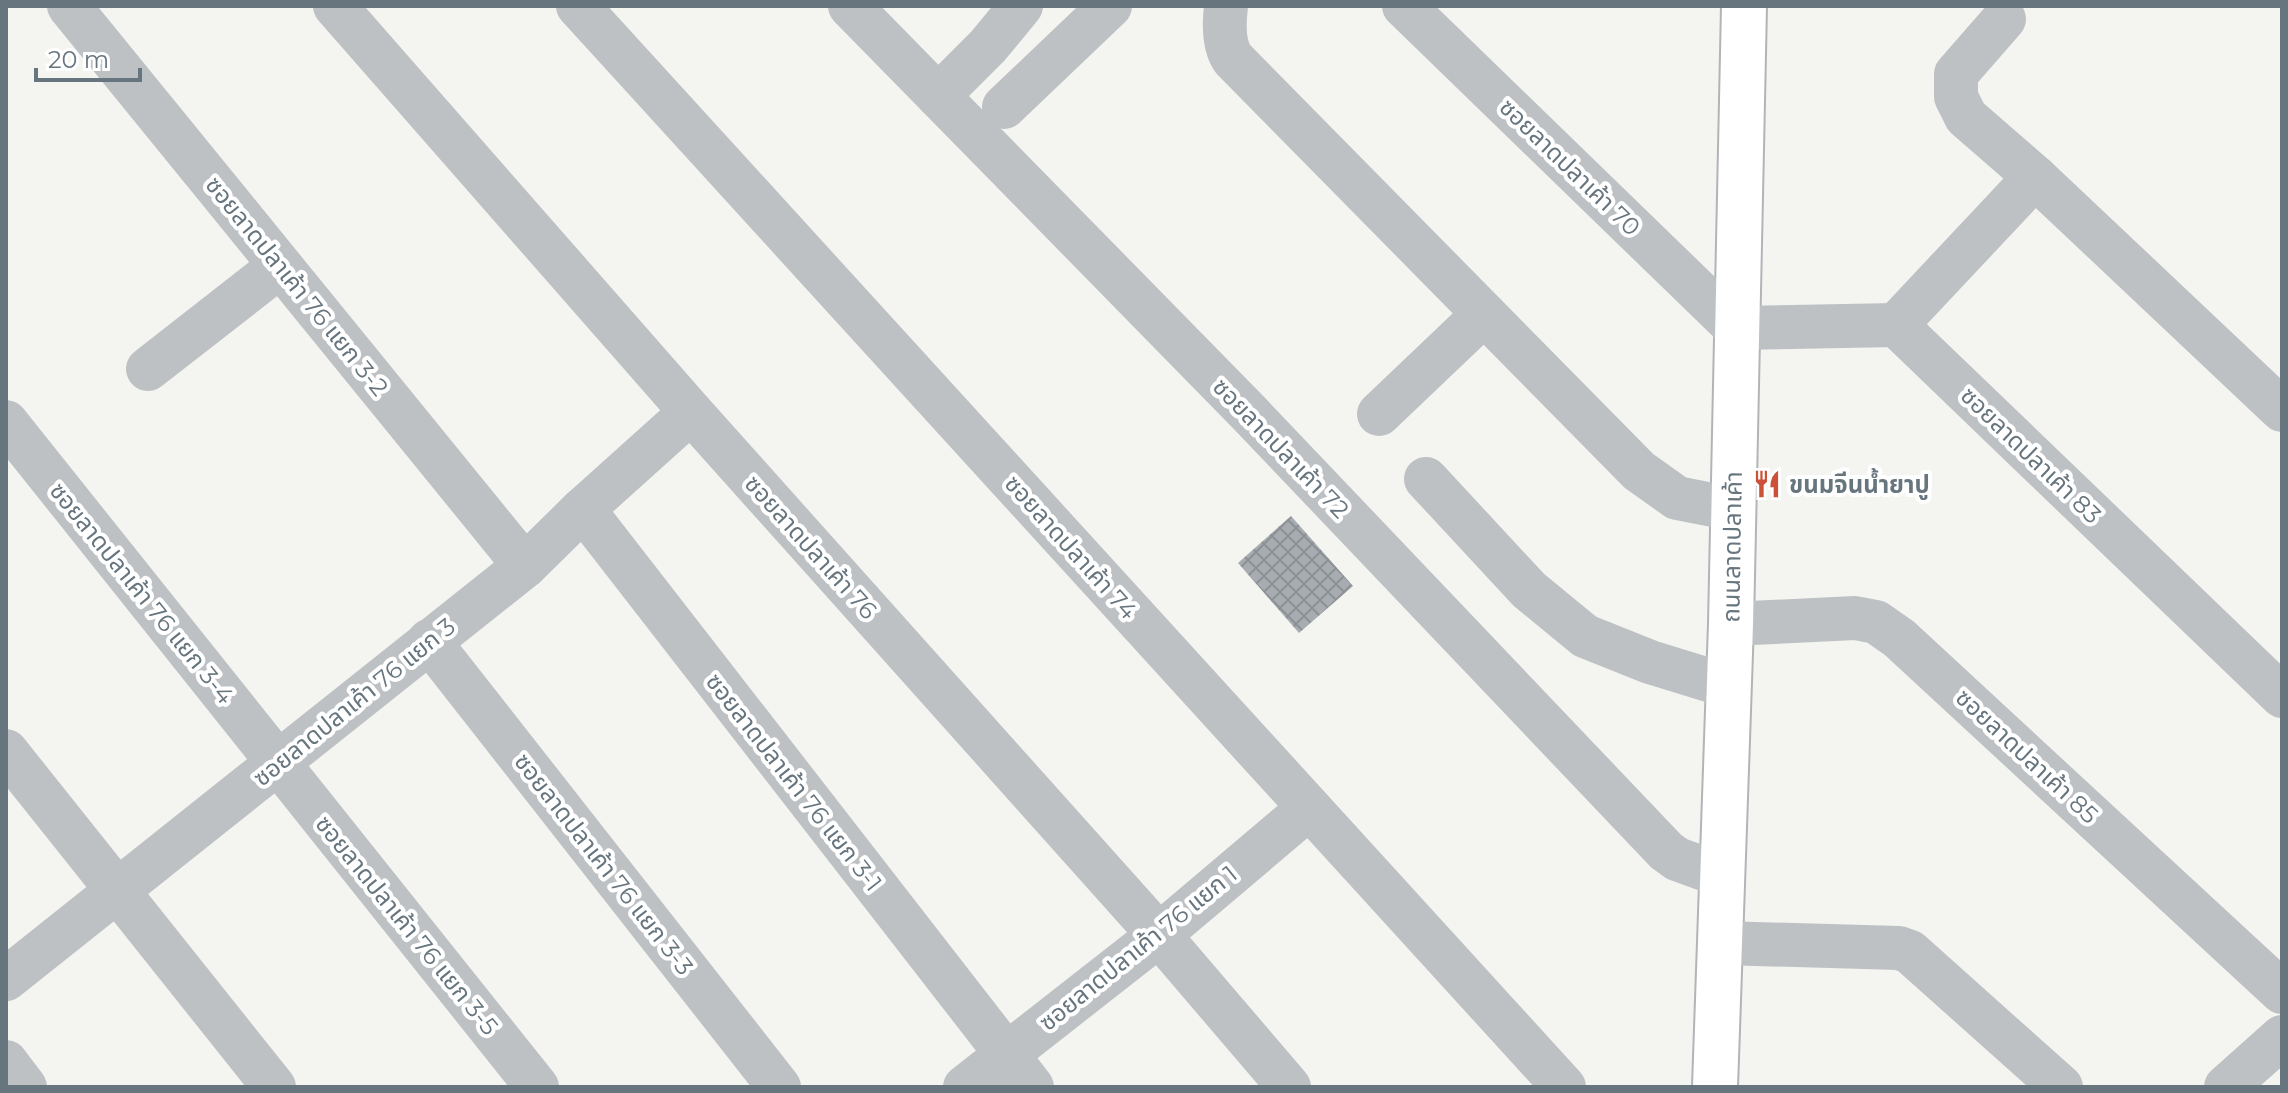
<svg xmlns="http://www.w3.org/2000/svg" width="2288" height="1093" font-family="Montserrat,'Noto Sans Thai',sans-serif">
  <style>
    .building { fill: url(#building-cross-hatch) }
    .lines { fill: none; stroke-linecap: round; stroke-linejoin: round }
    .major-casing { stroke: #b1b5b8; stroke-width: 48 }
    .minor { stroke: #bec1c4; stroke-width: 44 }
    .major { stroke: #fff; stroke-width: 44 }
    .labels { text-anchor: middle; dominant-baseline: central; stroke-width: 8; stroke-linejoin: round; paint-order: stroke }
    .street-label { font-size: 24px; fill: #67757e; stroke: #fff }
    .poi-label { font-size: 24px; font-weight: bold; fill: #67757e; stroke: #fff; text-anchor: start }
  </style>
  <defs>
    <pattern id="building-cross-hatch" width="8" height="8" patternUnits="userSpaceOnUse" patternTransform="scale(2)"><rect width="8" height="8" fill="#a6acb0"/><path d="M0 0l8 8M0 8l8-8" fill="none" stroke="#8b9194"/></pattern>
  </defs>
  <rect width="100%" height="100%" fill="#f4f4f1"/>
  <polygon class="building" points="1291,516 1353,586 1299,633 1238,563"/>
  <g class="lines">
    <defs>
      <polyline id="major" points="1715,1087 1731,624 1744,6"/>
    </defs>
    <use href="#major" class="major-casing"/>
    <g class="minor">
      <polyline points="69,6 525,566"/>
      <polyline points="335,6 691,412 1159,935 1289,1087"/>
      <polyline points="578,6 1564,1087"/>
      <polyline points="850,6 1249,413 1666,851 1677,859 1721,875"/>
      <path d="M1226,6C1224,23 1223,45 1233,59L1639,471L1677,498L1733,509"/>
      <polyline points="1404,6 1736,328 1896,325 2282,696"/>
      <polyline points="2004,19 1956,74 1956,97 1966,117 2035,177 2282,410"/>
      <polyline points="938,96 988,46 1021,6"/>
      <polyline points="1004,107 1110,6"/>
      <polyline points="1896,325 2035,177"/>
      <polyline points="148,369 280,266"/>
      <polyline points="1379,414 1484,314"/>
      <polyline points="6,422 537,1087"/>
      <polyline points="1426,479 1529,590 1585,636 1650,662 1728,686"/>
      <polyline points="583,509 1032,1087"/>
      <polyline points="1731,624 1855,618 1876,622 1899,638 2282,992"/>
      <polyline points="429,641 779,1087"/>
      <polyline points="6,751 274,1087"/>
      <polyline points="1721,943 1899,948 1910,952 2061,1087"/>
      <polyline points="6,979 525,566 583,509 691,412"/>
      <polyline points="6,1062 25,1087"/>
      <polyline points="965,1087 1159,935 1309,808"/>
      <polyline points="2226,1087 2282,1037"/>
    </g>
    <use href="#major" class="major"/>
  </g>
  <defs>
    <symbol id="restaurant-bare" viewBox="-9 -9 18 18"><path d="M-5-6h1v4h1v-4h1v4h1v-4h1v5L-1.5 .5V6h-2V.5L-5-1ZM5-6V6H3V1.5H1.5Q1.5-4 5-6Z" fill="#cc5138" stroke="#fff" stroke-width="2.5" paint-order="stroke"/></symbol>
  </defs>
  <g fill-rule="evenodd">
    <use href="#restaurant-bare" x="1747" y="464" width="40" height="40"/>
  </g>
  <g class="labels">
    <g class="street-label">
      <text transform="translate(1570 167) rotate(44)">ซอยลาดปลาเค้า 70</text>
      <text transform="translate(297 286) rotate(51)">ซอยลาดปลาเค้า 76 แยก 3-2</text>
      <text transform="translate(1281 448) rotate(46)">ซอยลาดปลาเค้า 72</text>
      <text transform="translate(2031 455) rotate(44)">ซอยลาดปลาเค้า 83</text>
      <text transform="translate(811 547) rotate(48)">ซอยลาดปลาเค้า 76</text>
      <text transform="translate(1071 547) rotate(48)">ซอยลาดปลาเค้า 74</text>
      <text transform="translate(1732 547) rotate(-89)">ถนนลาดปลาเค้า</text>
      <text transform="translate(142 593) rotate(51)">ซอยลาดปลาเค้า 76 แยก 3-4</text>
      <text transform="translate(354 702) rotate(-39)">ซอยลาดปลาเค้า 76 แยก 3</text>
      <text transform="translate(2027 756) rotate(43)">ซอยลาดปลาเค้า 85</text>
      <text transform="translate(794 782) rotate(52)">ซอยลาดปลาเค้า 76 แยก 3-1</text>
      <text transform="translate(604 864) rotate(52)">ซอยลาดปลาเค้า 76 แยก 3-3</text>
      <text transform="translate(407 925) rotate(51)">ซอยลาดปลาเค้า 76 แยก 3-5</text>
      <text transform="translate(1138 948) rotate(-39)">ซอยลาดปลาเค้า 76 แยก 1</text>
    </g>
    <g class="poi-label">
      <text x="1789" y="484">ขนมจีนน้ำยาปู</text>
    </g>
  </g>
  <rect width="2288" height="1093" fill="none" stroke="#67757e" stroke-width="16"/>
  <path d="M36 68v12h104v-12" fill="none" stroke="#67757e" stroke-width="4"/>
  <text x="48" y="68" font-size="24" fill="#67757e" stroke="#ffffff" stroke-width="6" paint-order="stroke">20 m</text>
</svg>
